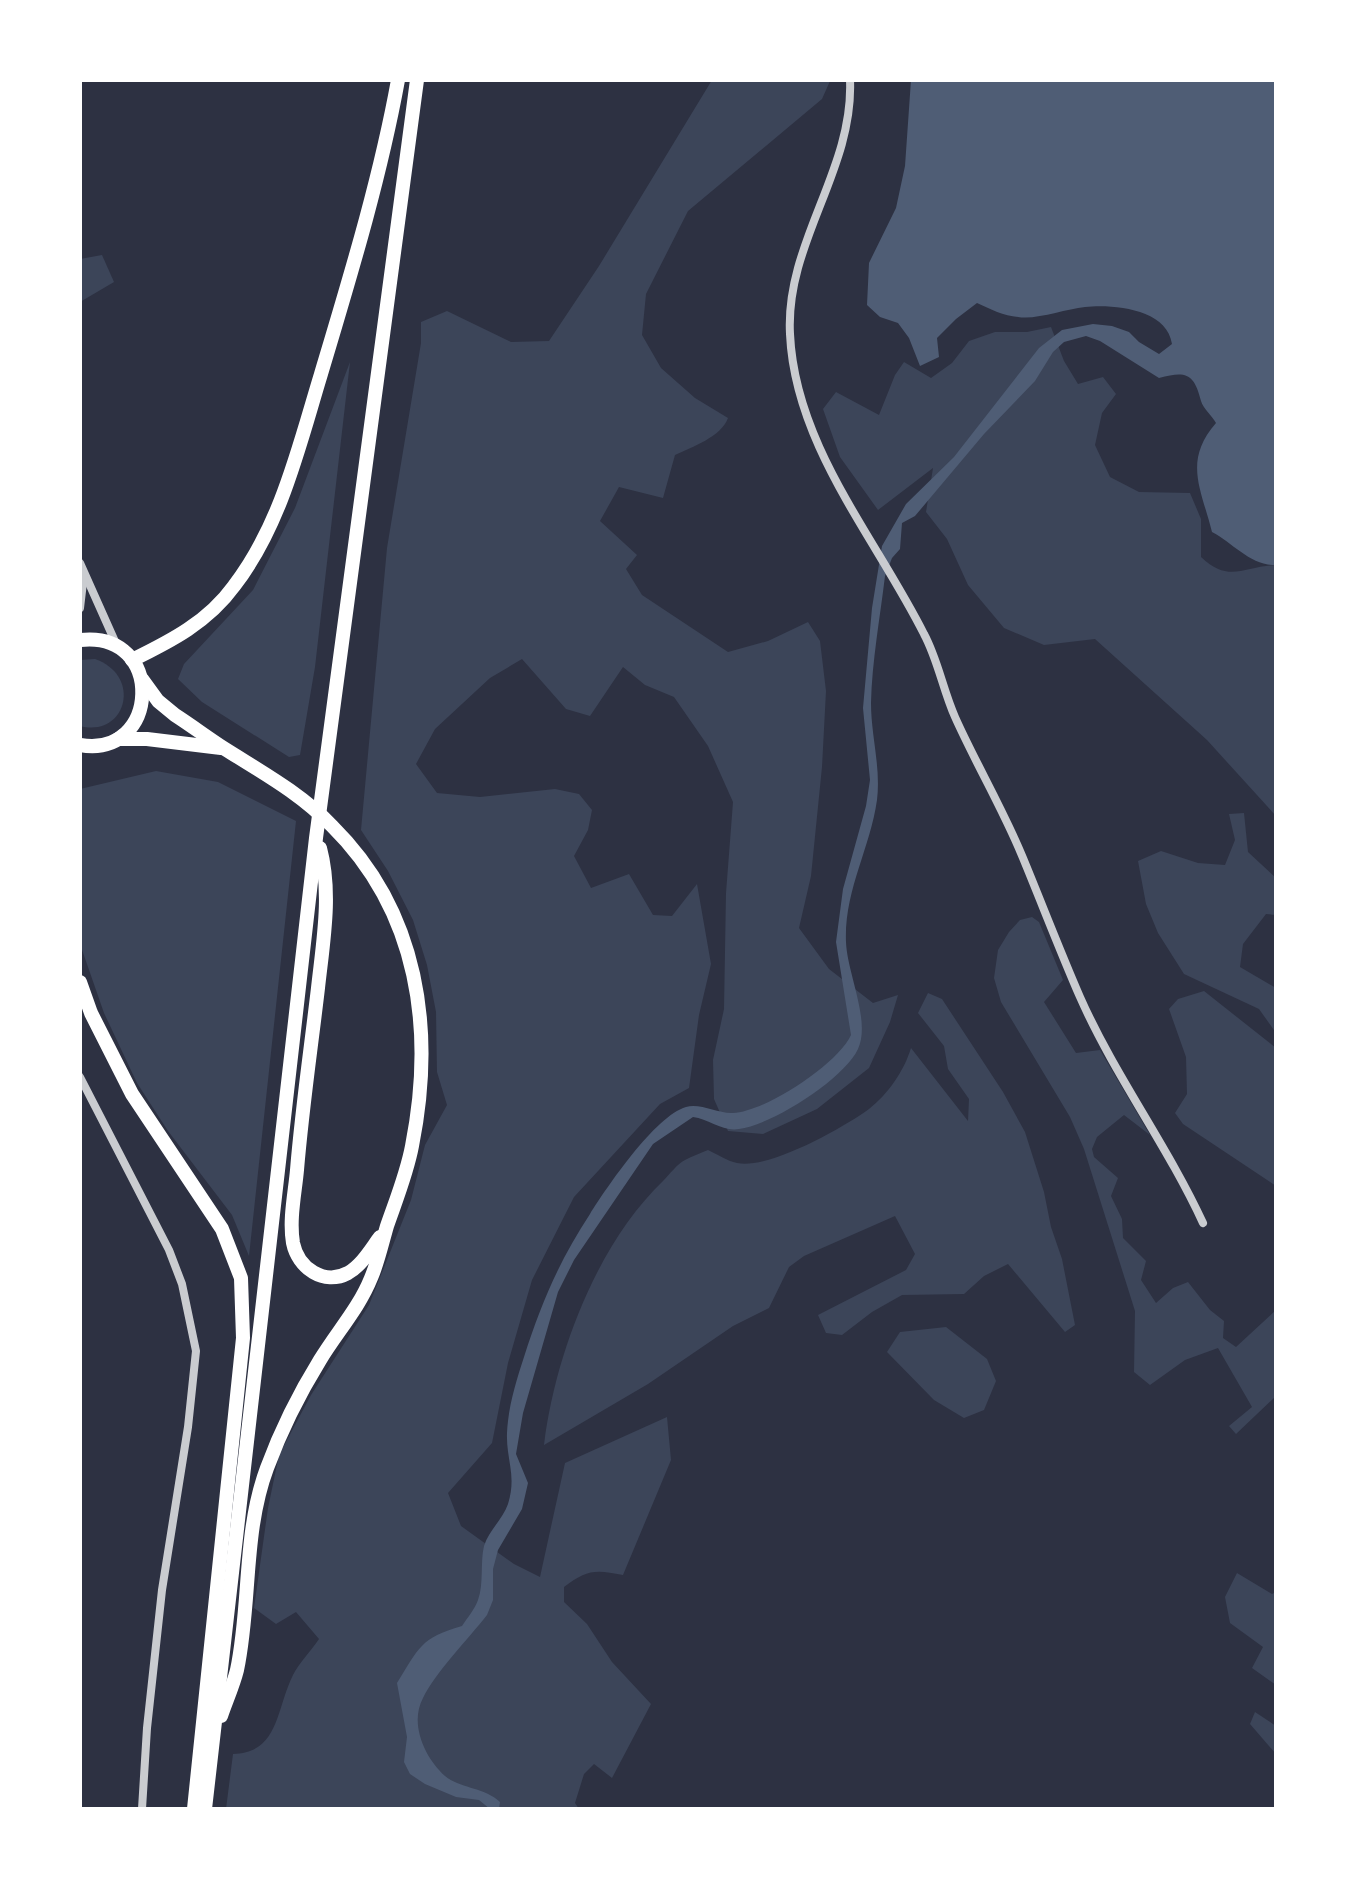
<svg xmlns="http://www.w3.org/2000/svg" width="1356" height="1889" font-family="Cabin,sans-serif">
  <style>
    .green { fill: #3c4559 }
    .water { fill: #4f5d75 }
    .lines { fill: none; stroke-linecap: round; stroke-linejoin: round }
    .minor { stroke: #caccd0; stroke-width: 8 }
    .primary { stroke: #fff; stroke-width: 14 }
    .trunk { stroke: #fff; stroke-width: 14 }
  </style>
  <rect width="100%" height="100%" fill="#2d3142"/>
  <g class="green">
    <path d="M712,80L830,81L822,99L688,211L646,294L642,335L661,368L695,398L728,418C721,437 692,447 675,455L663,498L619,487L600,521L637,555L626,569L642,595L728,652L768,641L808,622L820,641L826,691L822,767L811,876L799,928L829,969L873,1003L898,995L890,1022L869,1068L817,1109L763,1134L728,1131L714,1099L713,1060L724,1009L726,893L733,802L708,746L674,697L645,685L623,667L590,716L566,709L522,659L490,678L435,729L416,764L437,793L480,797L555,789L579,794L592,810L588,830L574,856L591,888L629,874L653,915L672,916L697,884L711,964L699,1015L689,1088L660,1104L574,1197L532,1280L508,1363L492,1443L448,1493L461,1526L514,1564L540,1577L565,1463L667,1417L671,1460L623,1575C595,1569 586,1570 564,1587V1602L587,1624L612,1662L651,1704L612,1778L594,1764L584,1774L575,1803L579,1809H226L233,1754C279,1753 276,1709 293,1675C299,1663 311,1651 319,1639L296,1612L276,1624L254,1608L268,1508L279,1455L311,1395L369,1305L411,1200L425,1145L447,1105L437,1072L436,1012L427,965L413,920L388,871L361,830L387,548L421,343V322L447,311L511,342L549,341L599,266Z"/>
    <polygon points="102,255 114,282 80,302 80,259"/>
    <path d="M1051,327L1064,361L1078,384L1103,377L1116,394L1102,413L1095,445L1110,477L1139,492L1190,493L1201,519V557C1230,584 1243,566 1276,565V816L1207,740L1095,639L1044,645L1004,628L968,585L947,539L926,512L933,468L878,510L840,457L823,409L836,392L879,415L895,375L904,362L931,378L952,363L969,341L995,332H1027Z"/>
    <polygon points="350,362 315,667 300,755 289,757 202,702 178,679 184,664 253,590 295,508"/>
    <path d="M95,659C143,676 126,738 80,726V660Z"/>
    <polygon points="156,771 218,782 296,821 249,1256 232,1215 168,1131 137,1083 104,1013 80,944 80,789"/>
    <polygon points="1244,813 1248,852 1276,878 1276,915 1266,914 1243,944 1240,967 1276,988 1276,1033 1259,1009 1184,974 1158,933 1146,904 1138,861 1161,851 1198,863 1225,865 1235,840 1229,814"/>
    <polygon points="1032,917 1039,922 1063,980 1044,1002 1076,1053 1100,1050 1150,1135 1124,1115 1097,1137 1092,1149 1094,1157 1118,1178 1111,1196 1122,1219 1123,1238 1146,1261 1141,1280 1156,1303 1173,1288 1188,1282 1210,1310 1224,1321 1223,1338 1236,1347 1276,1310 1276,1396 1236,1434 1229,1426 1252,1407 1218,1348 1185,1360 1150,1385 1134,1372 1135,1311 1084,1149 1070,1117 1001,1002 994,978 998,950 1009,932 1020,920"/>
    <polygon points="1204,991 1276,1048 1276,1186 1183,1124 1175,1113 1187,1094 1186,1057 1169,1009 1178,999"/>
    <path d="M928,993L942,999L1003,1092L1025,1132L1044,1192L1051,1227L1062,1259L1075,1325L1065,1332L1008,1264L984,1276L964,1294L902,1295L872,1312L842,1335L826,1333L818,1315L906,1270L915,1254L895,1216L804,1256L789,1267L769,1308L733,1326L648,1384L544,1445C555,1355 597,1244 663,1181C670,1174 677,1164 685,1160C692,1156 701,1153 708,1150C717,1154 727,1161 737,1163C768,1170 843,1128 869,1109C888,1094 904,1071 911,1048L968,1121L969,1099L948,1069L944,1046L918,1013Z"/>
    <polygon points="946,1327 987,1359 996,1381 984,1410 964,1418 934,1400 887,1352 900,1332"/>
    <polygon points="1237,1573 1272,1594 1276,1592 1276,1685 1252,1668 1263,1647 1230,1623 1225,1597"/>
    <polygon points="1255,1712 1276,1726 1276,1754 1250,1724"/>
  </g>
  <path class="water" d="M911,80H1276V565C1251,566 1233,543 1212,532C1201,488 1183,461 1216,423C1212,416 1203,408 1201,401C1194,373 1186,371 1159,378L1100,341L1086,336L1064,342L1053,352L1035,381L984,434L915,516L902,523L900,549L892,558L885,576C880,618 872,661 871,703C871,736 881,767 877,800C870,849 844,891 846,942C847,973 871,1021 858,1049C844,1079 772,1125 739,1129C723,1132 709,1119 693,1117L653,1144L574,1260L558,1292L523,1413L516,1454L528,1483L522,1509L498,1550L493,1569V1600L487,1615C469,1638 435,1673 423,1698C409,1724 425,1758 445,1776C461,1789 484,1787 500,1802L499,1809H490L479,1800L456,1797L425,1784L410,1774L404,1762L407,1737L397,1683C419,1648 420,1638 462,1626C467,1618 475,1609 478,1600C484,1584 480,1563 484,1546C489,1530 503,1519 508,1504C517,1475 506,1460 507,1433C508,1408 516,1381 524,1357C541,1304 559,1261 590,1214C607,1187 655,1116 686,1107C701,1103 718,1114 733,1113C765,1112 838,1064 851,1035L836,942L843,889L866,806L870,780L863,708L872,608L882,546L906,504L954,457L1039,348L1062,330L1093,324L1112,326L1129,332L1139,342L1159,354L1172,344C1167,309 1114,304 1085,307C1065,309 1037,320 1018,317C1004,316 990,309 977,303L956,319L937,338L939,357L920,366L909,338L898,323L880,317L867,305L869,263L896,208L905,166Z"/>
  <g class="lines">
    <g class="minor">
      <path d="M850,80C854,170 785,243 790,334C795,446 876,538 924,634C938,660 943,690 955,717C976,764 1003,809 1023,858C1042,904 1060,951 1080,997C1115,1076 1167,1145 1203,1223"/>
      <polyline points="80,563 117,646"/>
      <polyline points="80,608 84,574"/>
      <polyline points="80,1077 169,1250 182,1284 196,1351 188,1427 162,1590 147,1728 142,1809"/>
    </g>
    <path class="primary" d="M80,640C166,630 160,759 80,745"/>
    <g class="trunk">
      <path d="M132,660C171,641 208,622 234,586C281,525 299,446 321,374C350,277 380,179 398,80"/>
      <path d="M142,679L158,701L175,715C192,726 208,738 225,749C263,773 300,793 332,826C419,912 435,1030 412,1146C407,1173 396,1200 387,1226C382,1243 378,1262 371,1278C359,1308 337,1332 320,1360C299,1394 281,1430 267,1468C243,1532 251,1604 237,1670C233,1686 226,1701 221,1716"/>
      <polyline points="118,739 147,739 221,748"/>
      <path d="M320,848C332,893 323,942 318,988C311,1048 302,1109 297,1170C295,1193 289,1219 293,1243C298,1268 324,1286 348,1273C362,1265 371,1249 380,1237"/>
      <polyline points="80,982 91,1013 132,1094 222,1229 241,1278 243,1338 194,1809"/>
      <polyline points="205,1809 316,838 417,80"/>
    </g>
  </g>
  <rect width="1356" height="1889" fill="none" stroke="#ffffff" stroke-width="164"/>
</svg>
